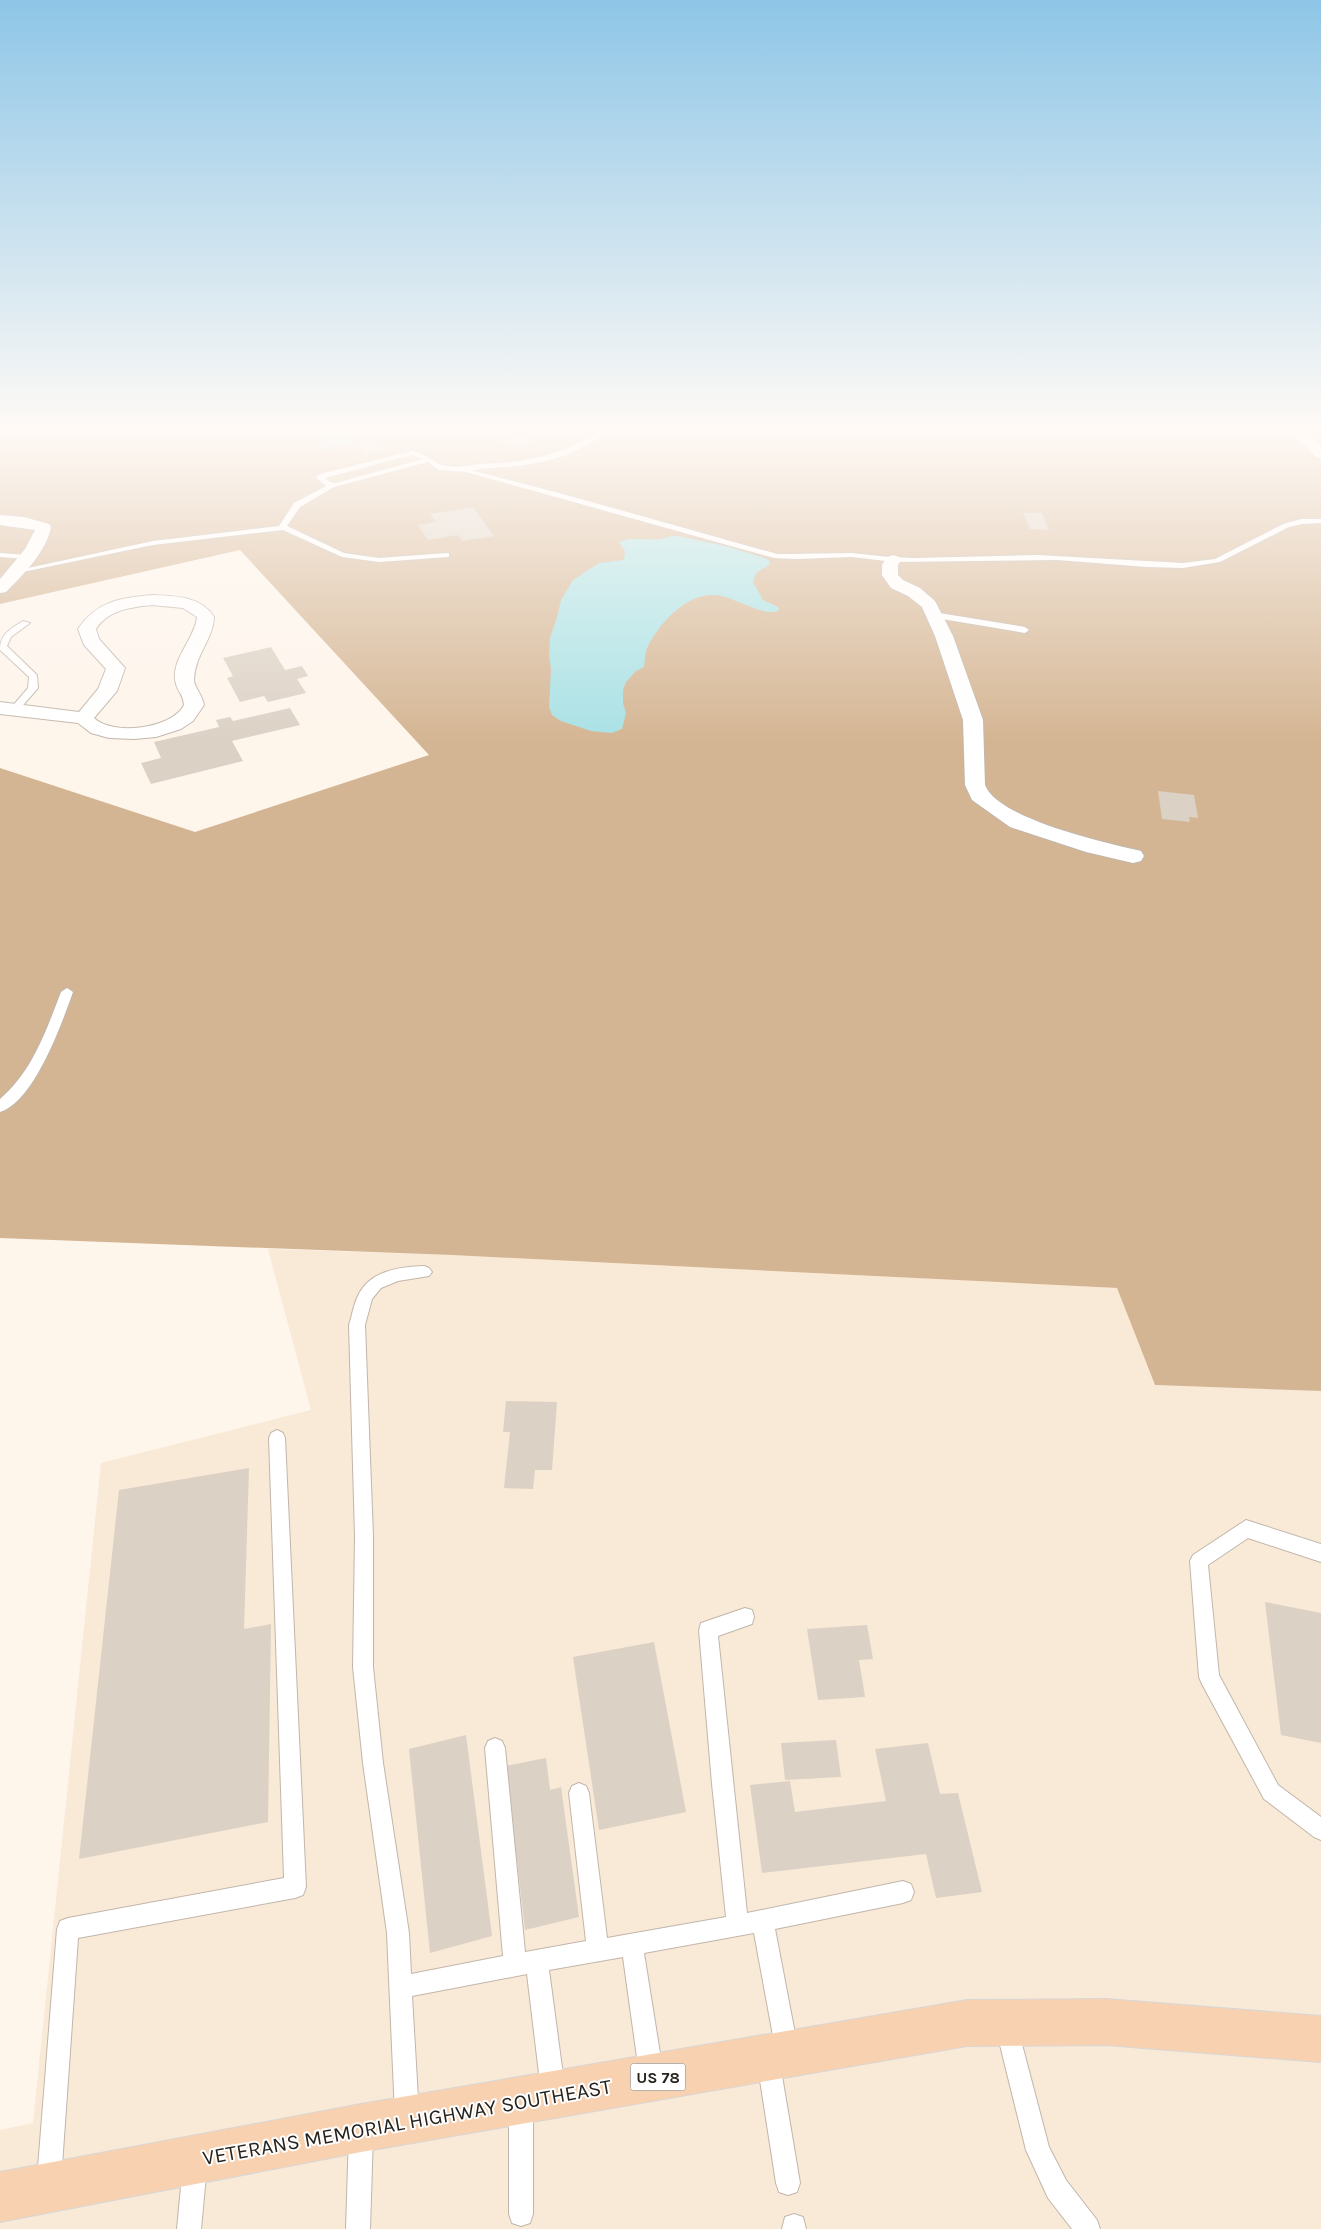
<svg xmlns="http://www.w3.org/2000/svg" width="1321" height="2229" font-family="Karla,sans-serif">
  <style>
    .built { fill: #f9e9d7 }
    .forest { fill: #d4b593 }
    .water { fill: #a8e1e5 }
    .building { fill: #dcd1c5 }
    .lines { fill: none; stroke-linecap: round; stroke-linejoin: round }
    .service-casing { stroke: #c1b6ab; stroke-width: 2 }
    .minor-casing { stroke: #c1b6ab; stroke-width: 2 }
    .primary-casing { stroke: #d8d7d6; stroke-width: 2 }
    .service { fill: #fff; fill-rule: evenodd }
    .minor { fill: #fff; fill-rule: evenodd }
    .primary { fill: #f8d1b0; fill-rule: evenodd }
    .labels { text-anchor: middle; dominant-baseline: central; stroke-width: 4; stroke-linejoin: round; paint-order: stroke }
    .shield { fill: #fff; stroke: #686562; stroke-width: 1 }
    .shield-label { font-size: 16px; font-weight: bold; fill: #27231e }
    .near-street-label { font-size: 21px; fill: #27231e; stroke: #fff }
  </style>
  <rect width="100%" height="100%" fill="#fef5eb"/>
  <polygon class="built" points="268,1249 452,1255 1117,1288 1155,1385 1321,1391 1321,2229 0,2229 0,2130 33,2123 101,1463 311,1410"/>
  <polygon class="forest" points="0,430 1321,430 1321,1391 1155,1385 1117,1288 452,1255 0,1238 0,768 195,832 429,755 240,550 0,604"/>
  <g class="water">
    <polygon points="333,430 351,430 354,432 342,435 353,443 322,450 314,445 327,441 317,434"/>
    <path d="M671,536H678L729,547L767,559L770,562L769,565L756,573L753,582L763,600L778,607L779,610C765,619 733,595 714,595C686,594 661,622 649,644C645,651 645,660 644,667L636,671L626,682L623,690V703L626,713L622,729L612,733L591,731L561,721L552,715L549,707L551,669L549,654L550,638L558,614L561,600L573,580L599,563L624,560L625,551L619,542C635,535 654,544 671,536Z"/>
  </g>
  <g class="building">
    <polygon points="522,438 530,438 534,444 505,447 501,440"/>
    <polygon points="372,441 386,450 369,454 355,445"/>
    <polygon points="473,507 494,536 462,541 458,535 428,540 418,525 436,522 430,514"/>
    <polygon points="1023,513 1042,513 1049,530 1030,529"/>
    <polygon points="271,647 285,670 302,666 308,676 297,679 306,693 268,702 264,696 240,702 227,678 233,676 223,658"/>
    <polygon points="290,708 300,725 232,741 243,761 151,784 141,763 161,758 154,742 219,727 216,720 230,717 233,721"/>
    <polygon points="1158,791 1194,795 1198,818 1189,817 1190,822 1162,819"/>
    <polygon points="506,1401 557,1402 552,1470 535,1470 533,1489 504,1488 510,1432 503,1432"/>
    <polygon points="249,1468 244,1629 271,1624 268,1822 79,1859 119,1490"/>
    <polygon points="1265,1602 1321,1613 1321,1743 1281,1735"/>
    <polygon points="867,1625 873,1659 859,1660 865,1697 818,1700 807,1629"/>
    <polygon points="654,1642 686,1812 599,1830 573,1657"/>
    <polygon points="466,1735 492,1936 430,1953 409,1749"/>
    <polygon points="836,1740 841,1777 785,1780 781,1743"/>
    <polygon points="928,1743 940,1794 958,1793 982,1892 936,1898 926,1854 762,1873 750,1785 790,1781 795,1812 886,1801 875,1749"/>
    <polygon points="546,1758 550,1790 561,1787 579,1917 525,1930 506,1766"/>
  </g>
  <g class="lines">
    <defs>
      <g id="service">
        <path d="M598,430H606C581,455 543,464 508,467C497,468 484,467 473,471C575,496 676,526 777,554H786L852,553L889,557L914,558L1037,555L1183,563L1215,559L1283,524L1302,519H1321V523L1302,524L1289,527L1220,562L1183,568L1147,567L1057,560L894,562L852,557L796,559L774,558L466,472L439,470L428,462L334,487L300,507L287,526L344,553L379,558L446,553H449V557L379,562L342,557L283,530L153,545L18,573L14,571L153,541L279,526L294,503L326,486L316,478L320,474L412,451C426,453 435,465 447,466C461,468 468,465 481,464C524,462 563,457 598,430ZM412,455L423,459L336,483L330,482L325,478Z"/>
        <polygon points="0,553 27,555 31,557 27,559 0,557"/>
        <polygon points="933,612 1025,627 1029,630 1025,633 930,617 929,615"/>
        <path d="M23,621L30,623L11,637L7,646L37,675L38,688L18,711L15,712L10,709L28,688L29,677L0,650C0,634 10,629 23,621Z"/>
        <path d="M67,988L73,992C62,1023 34,1102 0,1112V1099C32,1072 46,1031 61,992Z"/>
        <path d="M424,1266L429,1268L432,1272L429,1276L398,1281L381,1288L372,1299L365,1325L373,1537V1667L383,1763L409,1933L411,1974L503,1956L485,1748L488,1741L495,1738L502,1741L505,1748L525,1952L586,1941L569,1793L572,1786L579,1783L586,1786L589,1793L607,1938L726,1917L712,1784L699,1630L701,1623L745,1608L752,1610L754,1617L752,1624L718,1636L747,1913L903,1881L911,1884L914,1892L911,1900L903,1903L775,1929L798,2049L794,2057L786,2061L779,2058L800,2183L797,2192L788,2195L779,2192L776,2183L757,2061L761,2053L769,2049L776,2052L754,1933L644,1953L663,2072L659,2080L651,2084L643,2080L639,2072L623,1957L549,1970L565,2090L561,2098L553,2102L545,2098L541,2090L527,1974L412,1996L419,2115L415,2123L407,2127L399,2123L395,2115L387,1933L363,1763L353,1667L355,1537L349,1325C352,1316 353,1307 357,1298C368,1271 398,1267 424,1266Z"/>
        <polygon points="277,1430 283,1433 285,1438 306,1887 303,1895 295,1898 78,1938 61,2180 58,2189 49,2192 40,2189 37,2180 57,1929 60,1921 68,1918 284,1878 269,1438 271,1433"/>
        <polygon points="1246,1520 1321,1544 1321,1562 1248,1538 1208,1565 1219,1675 1278,1785 1321,1817 1321,1840 1314,1837 1264,1799 1202,1684 1199,1677 1190,1561 1193,1555"/>
        <polygon points="1007,2018 1015,2021 1018,2029 1049,2147 1066,2180 1097,2220 1100,2229 1072,2229 1048,2198 1026,2150 996,2029 999,2021"/>
        <polygon points="521,2095 529,2099 533,2107 533,2214 530,2223 521,2226 512,2223 509,2214 509,2107 513,2099"/>
        <polygon points="361,2122 369,2126 373,2134 370,2229 346,2229 349,2134 353,2126"/>
        <polygon points="195,2153 204,2156 207,2165 201,2229 177,2229 183,2165 186,2156"/>
        <polygon points="794,2214 803,2217 806,2229 782,2229 785,2217"/>
      </g>
      <g id="minor">
        <polygon points="1290,430 1305,430 1321,446 1321,458 1316,457"/>
        <path d="M0,515L24,517L49,524L51,527C46,552 24,574 6,592L0,593V579L25,549L35,530L0,525Z"/>
        <path d="M893,555L899,557L901,560L898,565V575L903,580L920,588L935,601L953,636L983,720L985,785C998,819 1106,843 1141,851L1144,856L1141,861L1133,863L1086,852L1010,827L972,800L965,785L963,720L935,636L922,607L908,596L891,588L882,575V565L887,557Z"/>
        <path d="M152,595C175,596 201,596 214,617C213,640 195,654 194,680C194,687 202,694 204,705L193,721L181,729L156,737L134,739L109,738L91,733L78,723L0,714V702L79,712L98,689L106,669L84,645L78,629C97,601 120,598 152,595ZM152,605L183,608L197,617C195,639 169,661 176,684C178,693 183,693 184,705C172,729 113,736 94,718L117,691L125,668L99,639L96,629C108,610 131,607 152,605Z"/>
      </g>
      <polygon id="primary" points="1106,1999 1321,2016 1321,2062 1106,2045 967,2046 361,2152 0,2222 0,2172 361,2104 967,2000"/>
    </defs>
    <use href="#service" class="service-casing"/>
    <use href="#minor" class="minor-casing"/>
    <use href="#primary" class="primary-casing"/>
    <use href="#service" class="service"/>
    <use href="#minor" class="minor"/>
    <use href="#primary" class="primary"/>
  </g>
  <linearGradient id="sky" x2="0" y2="1"><stop stop-color="#8ec6e7"/><stop offset="0.58" stop-color="#fffaf6"/><stop offset="1" stop-color="#fffaf6" stop-opacity="0"/></linearGradient>
  <rect width="1321" height="742" fill="url(#sky)"/>
  <g class="labels">
    <rect class="shield" x="630.5" y="2063.5" width="55" height="27" rx="4"/>
    <g class="shield-label">
      <text x="658" y="2077">US 78</text>
    </g>
    <g class="near-street-label">
      <text transform="translate(407 2122) rotate(-10)">VETERANS MEMORIAL HIGHWAY SOUTHEAST</text>
    </g>
  </g>
</svg>
